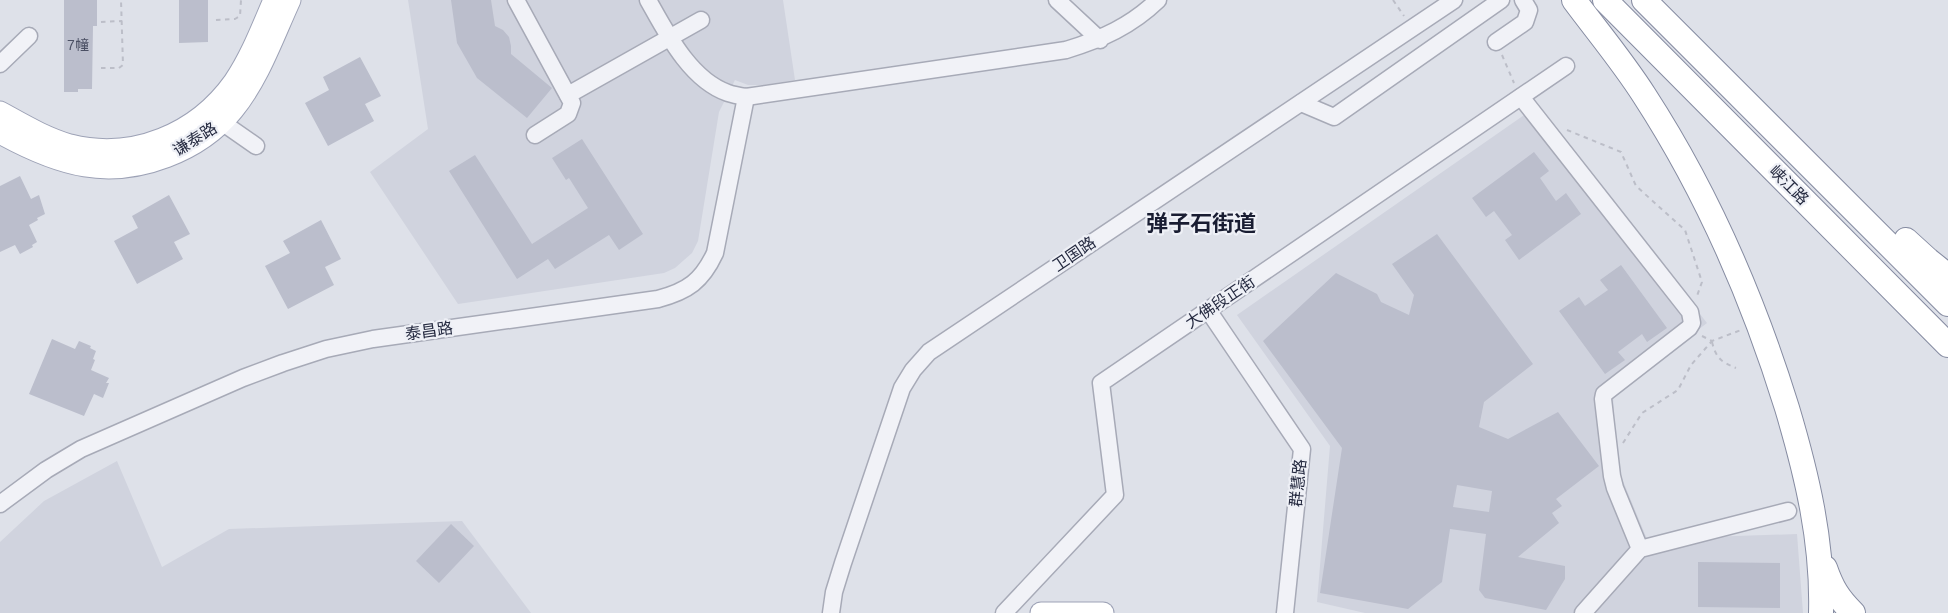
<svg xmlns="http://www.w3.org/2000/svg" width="1948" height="613" font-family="Helvetica,'Noto Sans SC',sans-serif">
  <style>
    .built { fill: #d0d3de }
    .building { fill: #bbbecc; fill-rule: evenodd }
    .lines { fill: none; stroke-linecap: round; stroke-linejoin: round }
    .minor-casing { stroke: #a7aab7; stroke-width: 19 }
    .major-casing { stroke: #9da2b6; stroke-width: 23 }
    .highway-casing { stroke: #858ba1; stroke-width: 26 }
    .path { stroke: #bcbec8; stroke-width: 2; stroke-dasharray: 4.5 4.5; stroke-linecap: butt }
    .minor { stroke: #f1f2f7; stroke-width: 16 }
    .major { stroke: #fff; stroke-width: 21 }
    .highway { stroke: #fff; stroke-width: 24 }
    .labels { text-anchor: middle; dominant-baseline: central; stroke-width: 4.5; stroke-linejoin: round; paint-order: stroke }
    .number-label { font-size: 14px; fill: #4b5064 }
    .street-label { font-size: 16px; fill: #262b41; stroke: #eef0f6 }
    .district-label { font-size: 22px; font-weight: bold; fill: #191d32; stroke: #eef0f6 }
  </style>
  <rect width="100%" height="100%" fill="#dee1e9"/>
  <g class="built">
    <polygon points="408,0 783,0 795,80 763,85 748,85 735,80 719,112 698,241 692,253 675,268 664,273 458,304 370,172 428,129"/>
    <polygon points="1537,106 1707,323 1613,394 1616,464 1647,539 1797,534 1803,613 1365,613 1317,602 1330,446 1237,315"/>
    <polygon points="117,461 162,567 229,529 462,521 531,613 0,613 0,542 44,501"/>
  </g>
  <g class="building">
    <polygon points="64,0 97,0 97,26 93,26 92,89 78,89 78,92 64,92"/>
    <polygon points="179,0 208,0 208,42 179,43"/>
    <polygon points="451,0 491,0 495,26 503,30 509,37 511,46 511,54 552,88 527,118 477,78 457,43"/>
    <polygon points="360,57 381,96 365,104 374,121 328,146 305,103 329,90 323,77"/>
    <polygon points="582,139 643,234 619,250 609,235 555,269 548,259 517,279 449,171 475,155 532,244 588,208 569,178 566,180 552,158"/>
    <polygon points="1534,152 1549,171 1540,178 1556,201 1566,193 1581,214 1519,260 1505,240 1512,235 1494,211 1486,217 1472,198"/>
    <polygon points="20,176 31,199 39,195 45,214 37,218 38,220 29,225 37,242 32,245 33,247 20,254 15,245 0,252 0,186"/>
    <polygon points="169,195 190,234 174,242 183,259 137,284 114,241 138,228 132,216"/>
    <polygon points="321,220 341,259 325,267 334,285 288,309 265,266 290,253 283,241"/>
    <path d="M1437,234L1533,364L1484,402L1479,427L1508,439L1558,412L1599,466L1556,499L1562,506L1552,513L1559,523L1518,557L1565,566V579L1546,610L1485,598L1479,590L1486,534L1450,529L1442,582L1408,609L1320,593L1342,448L1263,341L1336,273L1377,294L1381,302L1409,315L1414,295L1392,264ZM1457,485L1492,491L1489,512L1453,507Z"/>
    <polygon points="1621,265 1667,328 1647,342 1642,334 1618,352 1625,360 1605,374 1559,311 1579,297 1585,306 1608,290 1600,280"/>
    <polygon points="52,339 75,349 79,341 91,346 90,348 96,351 93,359 95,360 91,370 109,378 106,383 109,383 103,398 94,394 84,416 29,394"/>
    <polygon points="451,524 474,546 439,583 416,561"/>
    <polygon points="1698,562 1780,563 1780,608 1698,607"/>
  </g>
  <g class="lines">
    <defs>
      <g id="minor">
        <polyline points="516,0 572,103 568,114 535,135"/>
        <path d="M648,0C666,32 690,80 728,93C734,95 740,96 746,97L1066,50C1102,39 1131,26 1158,0"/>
        <polyline points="1057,0 1100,40"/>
        <polyline points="1496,42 1525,22 1529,10 1523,0"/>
        <polyline points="0,64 29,36"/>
        <polyline points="568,95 701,20"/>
        <polyline points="1521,97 1690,312 1692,323 1689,328 1604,394 1603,399 1612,476 1615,488 1640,549"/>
        <polyline points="1301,103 1334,117 1501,0"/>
        <polyline points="213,116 256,146"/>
        <polyline points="1208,310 1302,449 1285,613"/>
        <path d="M0,504L46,470L81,449L243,378L283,363L326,349L373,339L658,299C688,291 702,281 715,253L746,97"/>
        <polyline points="831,613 834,592 843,563 902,388 913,370 929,352 1454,0"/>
        <polyline points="1004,613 1115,495 1101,383 1566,66"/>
        <polyline points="1583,613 1640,549 1788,511"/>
      </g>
      <g id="major">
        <path d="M0,112C22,124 45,138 70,145C133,161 197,134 234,82C251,57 262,28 274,0"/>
        <path d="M0,133C27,148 55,161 85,166C138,175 200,151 233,110C259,78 273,37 290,0"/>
        <polyline points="1041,613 1103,613"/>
      </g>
      <g id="highway">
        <path d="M1574,0C1597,31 1623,62 1644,95C1707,192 1753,298 1787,408C1807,475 1823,542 1821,613"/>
        <polyline points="1605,0 1948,345"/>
        <polyline points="1644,0 1948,304"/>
        <polyline points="1906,240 1928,260 1948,276"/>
        <path d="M1825,568C1832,588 1838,598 1853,613"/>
      </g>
    </defs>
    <use href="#minor" class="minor-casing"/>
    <use href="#major" class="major-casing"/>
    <use href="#highway" class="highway-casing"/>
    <g class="path">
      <polyline points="1393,0 1404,16"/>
      <polyline points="216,20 235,19 240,16 241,0"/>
      <polyline points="101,22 122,21"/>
      <polyline points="1502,55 1514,83"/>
      <polyline points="101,68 119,68 123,65 121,0"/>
      <polyline points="1567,130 1621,152 1636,186 1685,230 1702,282 1697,296"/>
      <polyline points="1702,336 1712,341 1741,330"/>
      <path d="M1712,342C1716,358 1721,362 1736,368"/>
      <polyline points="1623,443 1642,413 1678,390 1691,365 1712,341"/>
    </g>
    <use href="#minor" class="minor"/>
    <use href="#major" class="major"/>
    <use href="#highway" class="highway"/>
  </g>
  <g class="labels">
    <g class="number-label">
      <text x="78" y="45">7幢</text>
    </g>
    <g class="street-label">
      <text transform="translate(195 139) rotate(-32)">谦泰路</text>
      <text transform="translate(1789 185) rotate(45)">峡江路</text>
      <text transform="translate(1074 254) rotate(-34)">卫国路</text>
      <text transform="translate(1220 302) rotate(-34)">大佛段正街</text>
      <text transform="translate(429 331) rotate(-8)">泰昌路</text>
      <text transform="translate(1298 483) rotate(-84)">群慧路</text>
    </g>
    <g class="district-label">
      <text x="1201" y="223">弹子石街道</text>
    </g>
  </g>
</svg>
